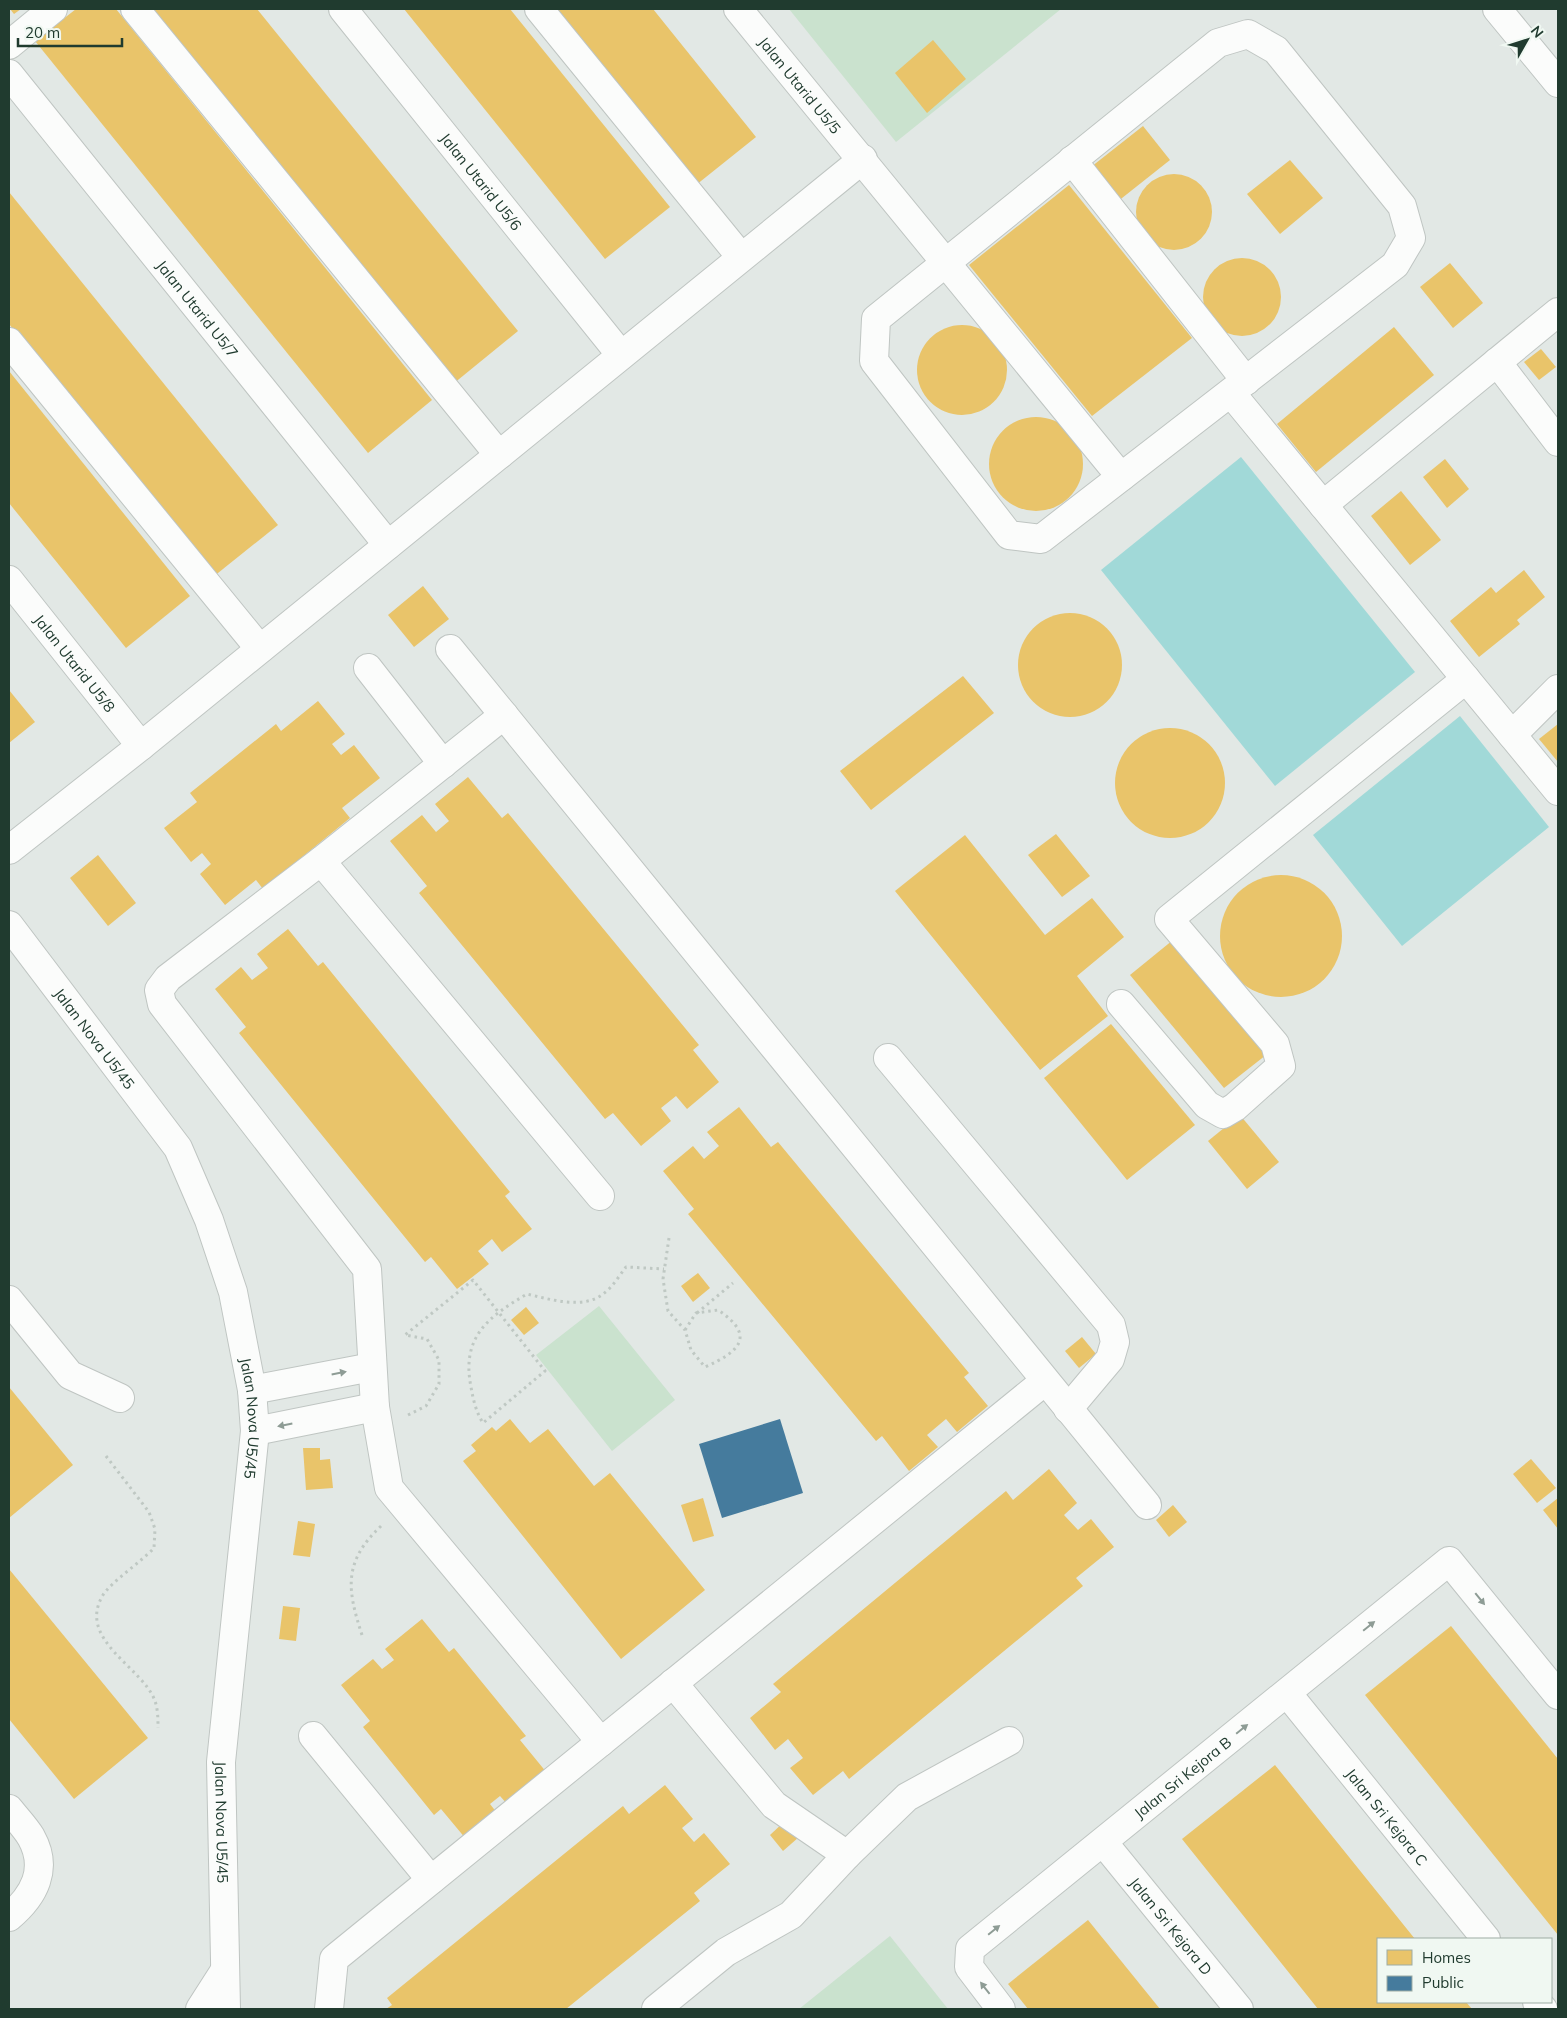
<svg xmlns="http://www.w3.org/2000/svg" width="1567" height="2018" font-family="Mulish,sans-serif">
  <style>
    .green { fill: #cae2ce }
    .water { fill: #a1d9d8 }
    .homes { fill: #e9c46a }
    .public { fill: #457b9d }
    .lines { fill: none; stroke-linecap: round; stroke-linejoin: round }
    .minor-casing { stroke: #bfc5c2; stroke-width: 30 }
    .path { stroke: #bfc8c3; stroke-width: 3; stroke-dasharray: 2.5 4; stroke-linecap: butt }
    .minor { stroke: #fbfcfb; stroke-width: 28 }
    .oneway { fill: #8e9c95 }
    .labels { text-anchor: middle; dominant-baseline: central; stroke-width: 5; stroke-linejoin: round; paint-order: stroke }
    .street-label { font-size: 15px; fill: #203b2f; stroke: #f0f8f2 }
  </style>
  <rect width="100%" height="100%" fill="#e2e8e5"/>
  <g class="green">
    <polygon points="789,9 1061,9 896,142"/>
    <polygon points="599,1306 675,1400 612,1451 536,1355"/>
    <polygon points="890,1936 948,2009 799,2009"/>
  </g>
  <g class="water">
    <polygon points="1241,457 1415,672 1275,786 1101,570"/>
    <polygon points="1460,716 1549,827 1402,946 1313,835"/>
  </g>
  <g class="homes">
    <polygon points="10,9 21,9 14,14"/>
    <polygon points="76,9 116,9 432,400 368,453 35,41"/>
    <polygon points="150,9 257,9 518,331 453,384"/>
    <polygon points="404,9 510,9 670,207 605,259"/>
    <polygon points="546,9 653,9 756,137 691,189"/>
    <polygon points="933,40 966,79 927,113 895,73"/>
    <polygon points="1143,126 1170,160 1117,202 1091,167"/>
    <polygon points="1290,160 1323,198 1280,234 1247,194"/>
    <circle cx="1174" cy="212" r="38"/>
    <polygon points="1069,185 1192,338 1092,416 969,265"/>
    <polygon points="9,192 278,525 213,577 9,324"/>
    <circle cx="1242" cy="297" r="39"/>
    <polygon points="1450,263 1483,303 1453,328 1420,287"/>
    <circle cx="962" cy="370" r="45"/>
    <polygon points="1394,327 1434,375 1316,472 1277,424"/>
    <polygon points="1541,349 1556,367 1539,380 1524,362"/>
    <polygon points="9,371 190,596 126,648 9,503"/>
    <circle cx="1036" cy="464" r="47"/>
    <polygon points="1445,459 1469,489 1447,508 1423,477"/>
    <polygon points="1401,491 1441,540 1410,565 1371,516"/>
    <polygon points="1524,570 1545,597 1517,620 1520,624 1479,657 1450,621 1491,587 1496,593"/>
    <polygon points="423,586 449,619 414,647 388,615"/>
    <circle cx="1070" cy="665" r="52"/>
    <polygon points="963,676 994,713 871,810 840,771"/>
    <polygon points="9,690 35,722 9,743"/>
    <polygon points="318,701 345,734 332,744 341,755 354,745 380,778 342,808 350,818 263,889 256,880 225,905 200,874 211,864 202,853 191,862 164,828 197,802 190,793 276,724 281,731"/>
    <polygon points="1558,724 1558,762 1539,739"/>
    <circle cx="1170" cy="783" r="55"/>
    <polygon points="468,777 502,818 508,813 699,1045 693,1050 719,1082 687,1109 676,1096 661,1108 671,1121 641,1146 613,1113 605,1119 419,893 427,886 390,841 422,815 436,832 449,821 435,804"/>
    <polygon points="1056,834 1090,876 1062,897 1028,855"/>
    <polygon points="965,835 1045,935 1092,898 1124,937 1077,976 1108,1016 1040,1070 895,891"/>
    <polygon points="98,855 136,903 108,926 70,878"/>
    <circle cx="1281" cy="936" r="61"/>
    <polygon points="288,929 318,966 323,962 510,1192 505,1196 532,1229 502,1252 492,1239 478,1251 489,1264 457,1289 431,1257 425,1262 239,1033 246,1027 215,989 241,967 252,980 268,968 257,954"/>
    <polygon points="1173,940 1266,1055 1224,1088 1130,975"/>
    <polygon points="1111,1024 1195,1125 1127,1180 1044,1078"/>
    <polygon points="739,1107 771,1147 778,1142 969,1373 964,1377 988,1406 957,1432 946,1419 927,1435 938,1447 909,1471 882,1436 876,1441 688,1214 694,1209 663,1171 693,1146 704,1159 719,1146 707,1132"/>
    <polygon points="1240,1115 1279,1162 1247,1189 1208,1141"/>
    <polygon points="698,1273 710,1288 693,1302 681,1286"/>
    <polygon points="526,1307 539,1323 524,1335 511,1320"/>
    <polygon points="1082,1337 1096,1354 1079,1368 1065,1351"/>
    <polygon points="9,1387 73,1465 9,1518"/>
    <polygon points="510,1419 530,1443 548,1429 594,1486 610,1473 705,1590 621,1659 463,1461 476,1451 471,1445 492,1427 496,1431"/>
    <polygon points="303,1448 320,1448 320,1460 330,1459 333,1488 306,1490"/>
    <polygon points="1531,1459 1556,1488 1537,1503 1513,1474"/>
    <polygon points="1049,1469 1077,1503 1064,1515 1078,1530 1091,1519 1114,1547 1076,1578 1083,1586 849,1779 843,1771 813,1795 790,1768 803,1758 788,1739 775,1750 750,1718 781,1692 773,1684 1006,1491 1013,1500"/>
    <polygon points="703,1498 714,1536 693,1542 681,1505"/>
    <polygon points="1558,1498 1558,1529 1543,1510"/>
    <polygon points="1173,1505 1187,1522 1169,1537 1156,1520"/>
    <polygon points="298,1521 315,1524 310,1557 293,1555"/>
    <polygon points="9,1569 148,1738 74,1799 9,1719"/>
    <polygon points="283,1606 300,1608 296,1641 279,1639"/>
    <polygon points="422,1619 449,1652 454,1648 526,1736 520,1740 547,1773 508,1805 500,1796 490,1804 497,1813 466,1839 441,1809 434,1815 363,1727 370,1721 341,1685 373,1659 382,1669 394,1660 385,1649"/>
    <polygon points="1451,1626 1558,1759 1558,1935 1365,1695"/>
    <polygon points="1275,1765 1415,1939 1378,1939 1378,2002 1466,2002 1472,2009 1318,2009 1182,1839"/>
    <polygon points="665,1785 693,1819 682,1828 694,1842 704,1833 730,1864 694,1893 700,1901 566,2009 386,2009 392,2005 387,1998 623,1806 629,1814"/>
    <polygon points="785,1821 799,1837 783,1851 770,1835"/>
    <polygon points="1088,1920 1160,2009 1028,2009 1008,1984"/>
  </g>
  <polygon class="public" points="780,1419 803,1493 722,1518 699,1444"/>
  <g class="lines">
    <defs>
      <g id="minor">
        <polyline points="135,9 499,455"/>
        <path id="s1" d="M343,9L621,355"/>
        <polyline points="539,9 741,257"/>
        <path id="s2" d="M738,9L1121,477"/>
        <polyline points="1497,9 1558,83"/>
        <polygon points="1248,34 1276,50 1402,206 1411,238 1395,265 1041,539 1009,535 874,361 876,319 1218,43"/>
        <polyline points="9,45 53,9"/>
        <path id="s3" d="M9,74L388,545"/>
        <polyline points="1072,160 1246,381"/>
        <polyline points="9,342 260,649"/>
        <polyline points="1497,362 1558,442"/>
        <polyline points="1231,393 1558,791"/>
        <polyline points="1323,505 1558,312"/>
        <path id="s4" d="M9,580L141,746"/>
        <polyline points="450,649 1147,1505"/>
        <polyline points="368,668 443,764"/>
        <polyline points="504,715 321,861 168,978 159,990 162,1004 367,1269 375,1407 389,1488 601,1742"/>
        <polyline points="1512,735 1558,689"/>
        <polyline points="9,850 141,746 863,159"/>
        <polyline points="321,861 600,1196"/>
        <path id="s5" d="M9,925L178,1148L209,1220L233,1292L252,1390L255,1431L221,1762L226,2009"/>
        <polyline points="1121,1004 1207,1105 1223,1114 1235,1107 1281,1066 1275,1044 1169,919 1466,679"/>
        <polyline points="888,1058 1111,1325 1115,1342 1110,1359 1068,1409"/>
        <polyline points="9,1300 70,1375 120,1398"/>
        <polyline points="252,1390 372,1367"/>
        <polyline points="255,1431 375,1407"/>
        <polyline points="673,1683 774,1805 847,1855"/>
        <path id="s6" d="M1287,1693L1486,1939"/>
        <polyline points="313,1736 431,1880"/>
        <path d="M9,1809C16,1818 25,1827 31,1837C49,1869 34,1896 9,1917"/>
        <path id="s7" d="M1103,1842L1239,2009"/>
        <polyline points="1537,2002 1543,2009"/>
        <polyline points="200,2009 225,1970"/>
        <polyline points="329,2009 334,1959 1045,1381"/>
        <polyline points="656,2009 726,1952 791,1915 847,1855 907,1797 1009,1741"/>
        <path id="s8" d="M1001,2009L969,1967L970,1949L1449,1561L1558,1695"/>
      </g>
    </defs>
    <use href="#minor" class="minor-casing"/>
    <g class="path">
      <path d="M669,1238L663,1279L668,1311L685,1330L691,1350L705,1367C739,1352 757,1336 718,1310L696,1313L685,1330"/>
      <polyline points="697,1313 733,1283"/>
      <path d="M408,1415L426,1406L439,1384V1360L427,1339L405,1335L473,1280L545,1371L483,1423C476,1412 473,1399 471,1387C461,1337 488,1317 527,1294C549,1299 583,1310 603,1294C612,1288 619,1276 626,1267L664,1269"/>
      <path d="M106,1456L149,1512L155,1529L154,1548C141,1562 111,1582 103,1595C76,1640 143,1667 155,1701C158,1710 158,1719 158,1728"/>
      <path d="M362,1635C347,1589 343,1562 381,1526"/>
    </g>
    <use href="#minor" class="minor"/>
  </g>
  <defs><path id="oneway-solid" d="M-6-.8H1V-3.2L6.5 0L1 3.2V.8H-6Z" transform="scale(1.25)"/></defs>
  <g class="oneway">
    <use href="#oneway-solid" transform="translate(339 1373) rotate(-11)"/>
    <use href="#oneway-solid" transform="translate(285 1425) rotate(169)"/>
    <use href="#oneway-solid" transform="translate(1480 1599) rotate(51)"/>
    <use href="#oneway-solid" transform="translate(1369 1626) rotate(-39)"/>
    <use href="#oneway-solid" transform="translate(1242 1729) rotate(-39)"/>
    <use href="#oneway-solid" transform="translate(994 1930) rotate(-39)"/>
    <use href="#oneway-solid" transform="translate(985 1988) rotate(-128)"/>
  </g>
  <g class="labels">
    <g class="street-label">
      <text stroke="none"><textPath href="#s2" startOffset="98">Jalan Utarid U5/5</textPath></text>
      <text stroke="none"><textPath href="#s1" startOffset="221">Jalan Utarid U5/6</textPath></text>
      <text stroke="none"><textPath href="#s3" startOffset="301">Jalan Utarid U5/7</textPath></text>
      <text stroke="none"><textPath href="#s4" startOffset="106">Jalan Utarid U5/8</textPath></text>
      <text stroke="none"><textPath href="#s5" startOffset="142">Jalan Nova U5/45</textPath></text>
      <text stroke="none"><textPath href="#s5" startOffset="562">Jalan Nova U5/45</textPath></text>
      <text stroke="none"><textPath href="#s8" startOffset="344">Jalan Sri Kejora B</textPath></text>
      <text stroke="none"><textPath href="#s6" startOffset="159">Jalan Sri Kejora C</textPath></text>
      <text stroke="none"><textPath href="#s5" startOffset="968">Jalan Nova U5/45</textPath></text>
      <text stroke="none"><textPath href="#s7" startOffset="108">Jalan Sri Kejora D</textPath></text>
    </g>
  </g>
  <rect width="1567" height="2018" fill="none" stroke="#203b2f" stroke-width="20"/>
  <rect x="1377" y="1938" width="175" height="65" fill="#f0f8f2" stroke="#9daca4"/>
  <rect x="1387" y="1950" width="25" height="15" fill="#e9c46a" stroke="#9daca4"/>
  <text x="1422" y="1963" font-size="15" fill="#203b2f">Homes</text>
  <rect x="1387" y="1976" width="25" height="15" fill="#457b9d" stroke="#9daca4"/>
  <text x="1422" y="1988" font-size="15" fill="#203b2f">Public</text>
  <g transform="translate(1527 40) rotate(51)" stroke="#f0f8f2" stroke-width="4" paint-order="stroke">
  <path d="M0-4L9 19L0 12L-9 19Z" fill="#203b2f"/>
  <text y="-8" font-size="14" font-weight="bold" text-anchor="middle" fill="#203b2f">N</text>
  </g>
  <path d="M18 38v8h104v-8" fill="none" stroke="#203b2f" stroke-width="2.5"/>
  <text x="25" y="38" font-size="15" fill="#203b2f" stroke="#f0f8f2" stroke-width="4" paint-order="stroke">20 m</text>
</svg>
